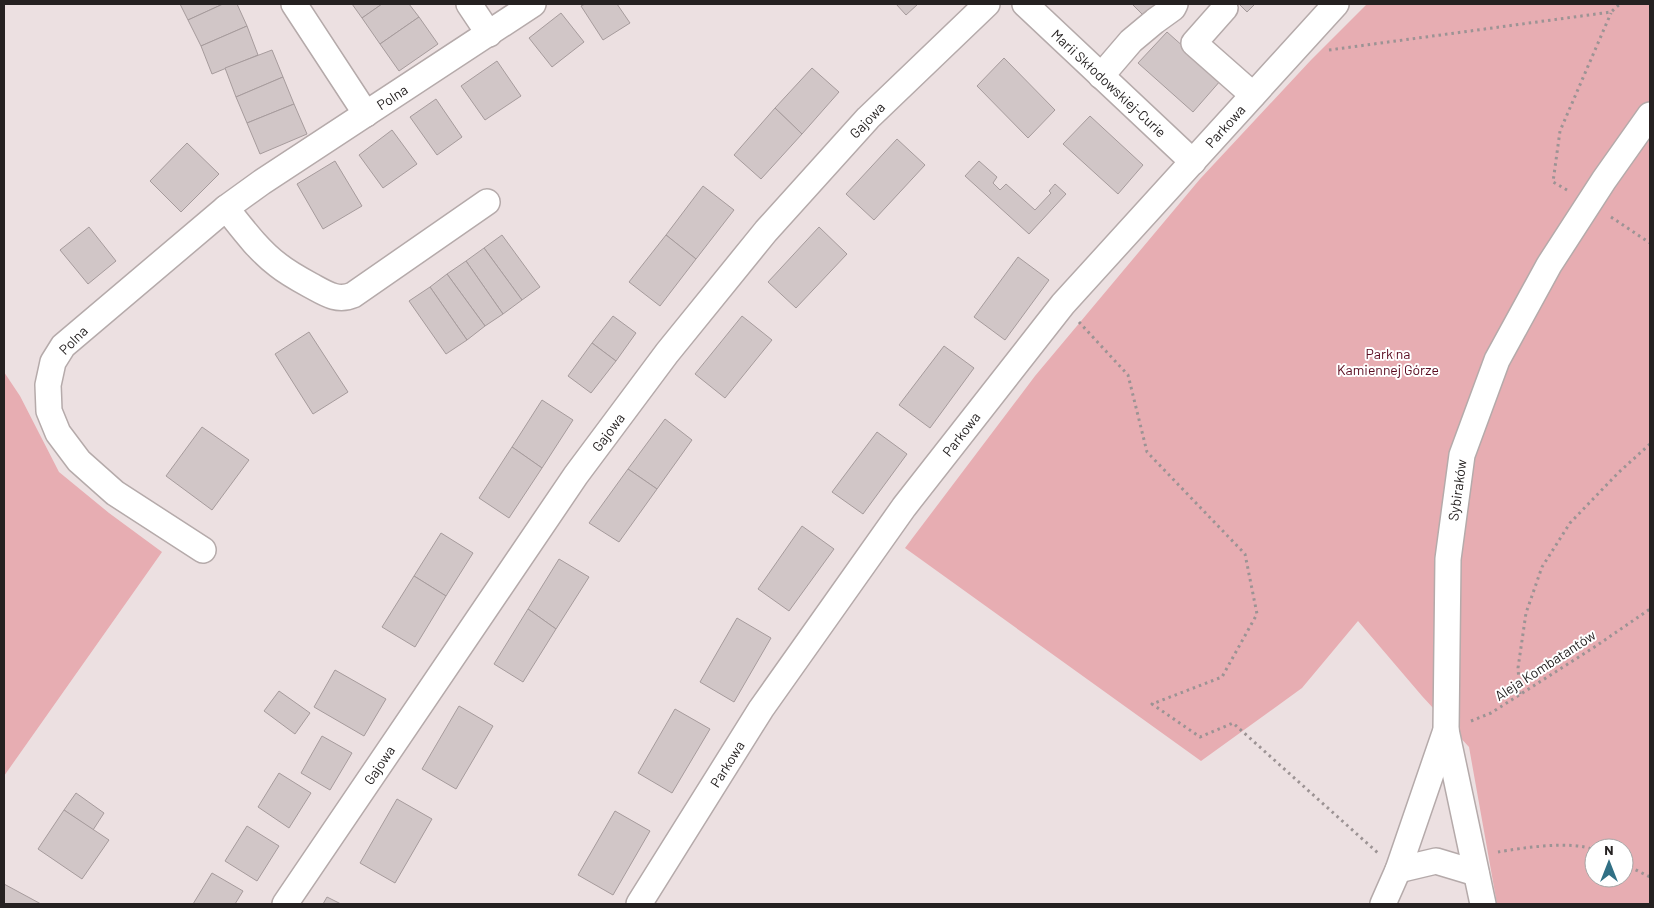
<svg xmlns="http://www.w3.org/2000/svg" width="1654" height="908" font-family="Barlow,sans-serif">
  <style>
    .green { fill: #e7adb2; fill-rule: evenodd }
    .building { fill: #d1c6c7; stroke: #a69b9c }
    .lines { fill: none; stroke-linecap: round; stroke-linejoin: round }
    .minor-casing { stroke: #b5aaaa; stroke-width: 28 }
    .path { stroke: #9c9394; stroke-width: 3; stroke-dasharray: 2.5 4; stroke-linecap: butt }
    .minor { stroke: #fff; stroke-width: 25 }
    .labels { text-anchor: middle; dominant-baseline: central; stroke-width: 4; stroke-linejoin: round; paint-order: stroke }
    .street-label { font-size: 14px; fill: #252121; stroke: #fff }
    .park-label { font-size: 14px; fill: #590b1f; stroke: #fff }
  </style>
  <rect width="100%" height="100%" fill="#ece0e1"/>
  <g class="green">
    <path d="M1367,4H1650V904H1497L1469,747L1422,696L1358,621L1302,688L1201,761L905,548L1035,376L1200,179L1311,60ZM1594,848H1624V878H1594Z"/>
    <polygon points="4,372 20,396 59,472 109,513 162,552 4,776"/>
  </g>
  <g class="building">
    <polygon points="180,4 223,4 188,20"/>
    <polygon points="223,4 237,4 247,26 201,46 188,20"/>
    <polygon points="352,4 382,4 362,18"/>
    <polygon points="382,4 409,4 419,17 380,44 362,18"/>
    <polygon points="585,4 617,4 630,23 603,40 581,6"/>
    <polygon points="896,4 918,4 906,15"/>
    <polygon points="1132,4 1157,4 1144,16"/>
    <polygon points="1239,4 1255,4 1247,12"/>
    <polygon points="561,13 584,42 552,67 529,38"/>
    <polygon points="419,17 438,44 399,71 380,44"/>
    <polygon points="247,26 258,55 212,74 201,46"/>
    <polygon points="1167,32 1221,80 1193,112 1138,63"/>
    <polygon points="272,50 283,77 236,97 225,68"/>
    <polygon points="1004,58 1055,110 1028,138 977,86"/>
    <polygon points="497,61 521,96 485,120 461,86"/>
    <polygon points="812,68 839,92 802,134 775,108"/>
    <polygon points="283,77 294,104 247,123 236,97"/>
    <polygon points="436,99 462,137 437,155 410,117"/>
    <polygon points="294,104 307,134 260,154 247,123"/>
    <polygon points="775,108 802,134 761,179 734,155"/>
    <polygon points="1090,116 1143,165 1118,194 1063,144"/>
    <polygon points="392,130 417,164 383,188 359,155"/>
    <polygon points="897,139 925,165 874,220 846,194"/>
    <polygon points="187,143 219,174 181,212 150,181"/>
    <polygon points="335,161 362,206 323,229 297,184"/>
    <polygon points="979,161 997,177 993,183 1000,190 1006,184 1035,210 1051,193 1049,191 1055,184 1066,194 1029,234 965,176"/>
    <polygon points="703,186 734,210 696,259 666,235"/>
    <polygon points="89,227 116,261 88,284 60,250"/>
    <polygon points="819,227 847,254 796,308 768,282"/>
    <polygon points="502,235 540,287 522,300 484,248"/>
    <polygon points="666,235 696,259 660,306 629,282"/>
    <polygon points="484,248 522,300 503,314 466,261"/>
    <polygon points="1018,257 1049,280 1005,340 974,317"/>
    <polygon points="466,261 503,314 485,326 447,274"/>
    <polygon points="447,274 485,326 467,340 430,287"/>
    <polygon points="430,287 467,340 446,354 409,301"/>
    <polygon points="613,316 636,333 616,361 592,343"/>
    <polygon points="742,316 772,340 725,398 695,374"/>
    <polygon points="309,332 348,392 313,414 275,354"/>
    <polygon points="592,343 616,361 591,393 568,376"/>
    <polygon points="944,346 974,368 930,428 899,405"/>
    <polygon points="542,400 573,420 542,468 512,447"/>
    <polygon points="665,419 692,440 657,489 628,469"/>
    <polygon points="202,427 249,460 212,510 166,476"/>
    <polygon points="877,432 907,454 863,514 832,492"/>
    <polygon points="512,447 542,468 509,518 479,498"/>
    <polygon points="628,469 657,489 619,542 589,523"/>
    <polygon points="802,526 834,549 789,611 758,589"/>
    <polygon points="441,533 473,553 446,596 414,576"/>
    <polygon points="559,559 589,577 556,629 528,609"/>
    <polygon points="414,576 446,596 415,647 382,627"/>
    <polygon points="528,609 556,629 523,682 494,664"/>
    <polygon points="737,618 771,638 734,702 700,682"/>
    <polygon points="335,670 386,699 364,736 314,707"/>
    <polygon points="279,691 310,713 295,734 264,711"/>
    <polygon points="459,706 493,726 456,789 422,769"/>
    <polygon points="675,709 710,729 672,793 638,773"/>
    <polygon points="322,736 352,753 330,790 301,773"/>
    <polygon points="279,773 311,793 289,828 258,807"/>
    <polygon points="76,793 104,813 93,830 64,810"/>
    <polygon points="397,799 432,819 395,883 360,863"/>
    <polygon points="64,810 109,840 82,879 38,849"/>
    <polygon points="615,811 650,831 613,895 578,875"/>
    <polygon points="247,826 279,846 257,881 225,861"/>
    <polygon points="212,873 243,891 235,904 193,904"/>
    <polygon points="4,884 41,904 4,904"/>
    <polygon points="327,897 341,904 323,904"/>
  </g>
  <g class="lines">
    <defs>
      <g id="minor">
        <polyline points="294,4 366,114"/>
        <polyline points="469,4 489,34"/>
        <polyline points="1025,4 1193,162"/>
        <polyline points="1225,8 1194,43 1253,95"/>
        <polyline points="1101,76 1131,41 1155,21 1173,8 1175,4"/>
        <polyline points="226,208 262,182 533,4"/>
        <path d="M203,550L115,493L79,461L58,433L49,411L48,385L53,362L63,346L226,208C242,228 258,250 278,265C288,273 299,279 310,285C325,293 337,302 353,295L487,202"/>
        <polyline points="1446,730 1483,904"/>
        <polyline points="1398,870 1436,861 1476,873"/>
        <polyline points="285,904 576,475 667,353 766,231 868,118 987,4"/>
        <polyline points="639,904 761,709 904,507 1063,304 1336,4"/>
        <polyline points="1383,904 1398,870 1446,730 1448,559 1462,455 1497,360 1549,265 1604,180 1650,115"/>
      </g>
    </defs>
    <use href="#minor" class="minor-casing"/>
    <g class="path">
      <polyline points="1329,50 1611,12 1620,4"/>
      <polyline points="1567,190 1553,182 1560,131 1611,13"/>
      <polyline points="1611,217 1650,243"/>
      <polyline points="1079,322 1128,375 1147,452 1245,554 1257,614 1222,677 1152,704 1200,737 1233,723 1378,853"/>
      <polyline points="1520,694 1518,668 1526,613 1542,567 1570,523 1618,473 1650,444"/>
      <polyline points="1471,721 1491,713 1596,646 1650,609"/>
      <path d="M1498,852C1522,848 1572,840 1594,850"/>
      <polyline points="1624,864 1650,877"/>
    </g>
    <use href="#minor" class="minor"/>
  </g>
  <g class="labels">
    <g class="street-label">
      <text transform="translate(1109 83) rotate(43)">Marii Skłodowskiej-Curie</text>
      <text transform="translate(392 97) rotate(-33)">Polna</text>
      <text transform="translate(867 120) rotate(-46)">Gajowa</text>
      <text transform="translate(1225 126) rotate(-48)">Parkowa</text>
      <text transform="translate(73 340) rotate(-45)">Polna</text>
      <text transform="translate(608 432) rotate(-53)">Gajowa</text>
      <text transform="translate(961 434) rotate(-52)">Parkowa</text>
      <text transform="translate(1457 490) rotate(-82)">Sybiraków</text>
      <text transform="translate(1545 665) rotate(-33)">Aleja Kombatantów</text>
      <text transform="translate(727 764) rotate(-58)">Parkowa</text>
      <text transform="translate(379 765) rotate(-56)">Gajowa</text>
    </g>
    <g class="park-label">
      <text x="1388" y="353">Park na<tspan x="1388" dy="16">Kamiennej Górze</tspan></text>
    </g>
  </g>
  <rect width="1654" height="908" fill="none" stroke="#252121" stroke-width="10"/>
  <g transform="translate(1609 863)"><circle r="24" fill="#ffffff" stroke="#a8a6a6"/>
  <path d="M0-4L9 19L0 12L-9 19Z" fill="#317085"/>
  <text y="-8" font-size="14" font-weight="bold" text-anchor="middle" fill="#252121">N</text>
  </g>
</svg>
